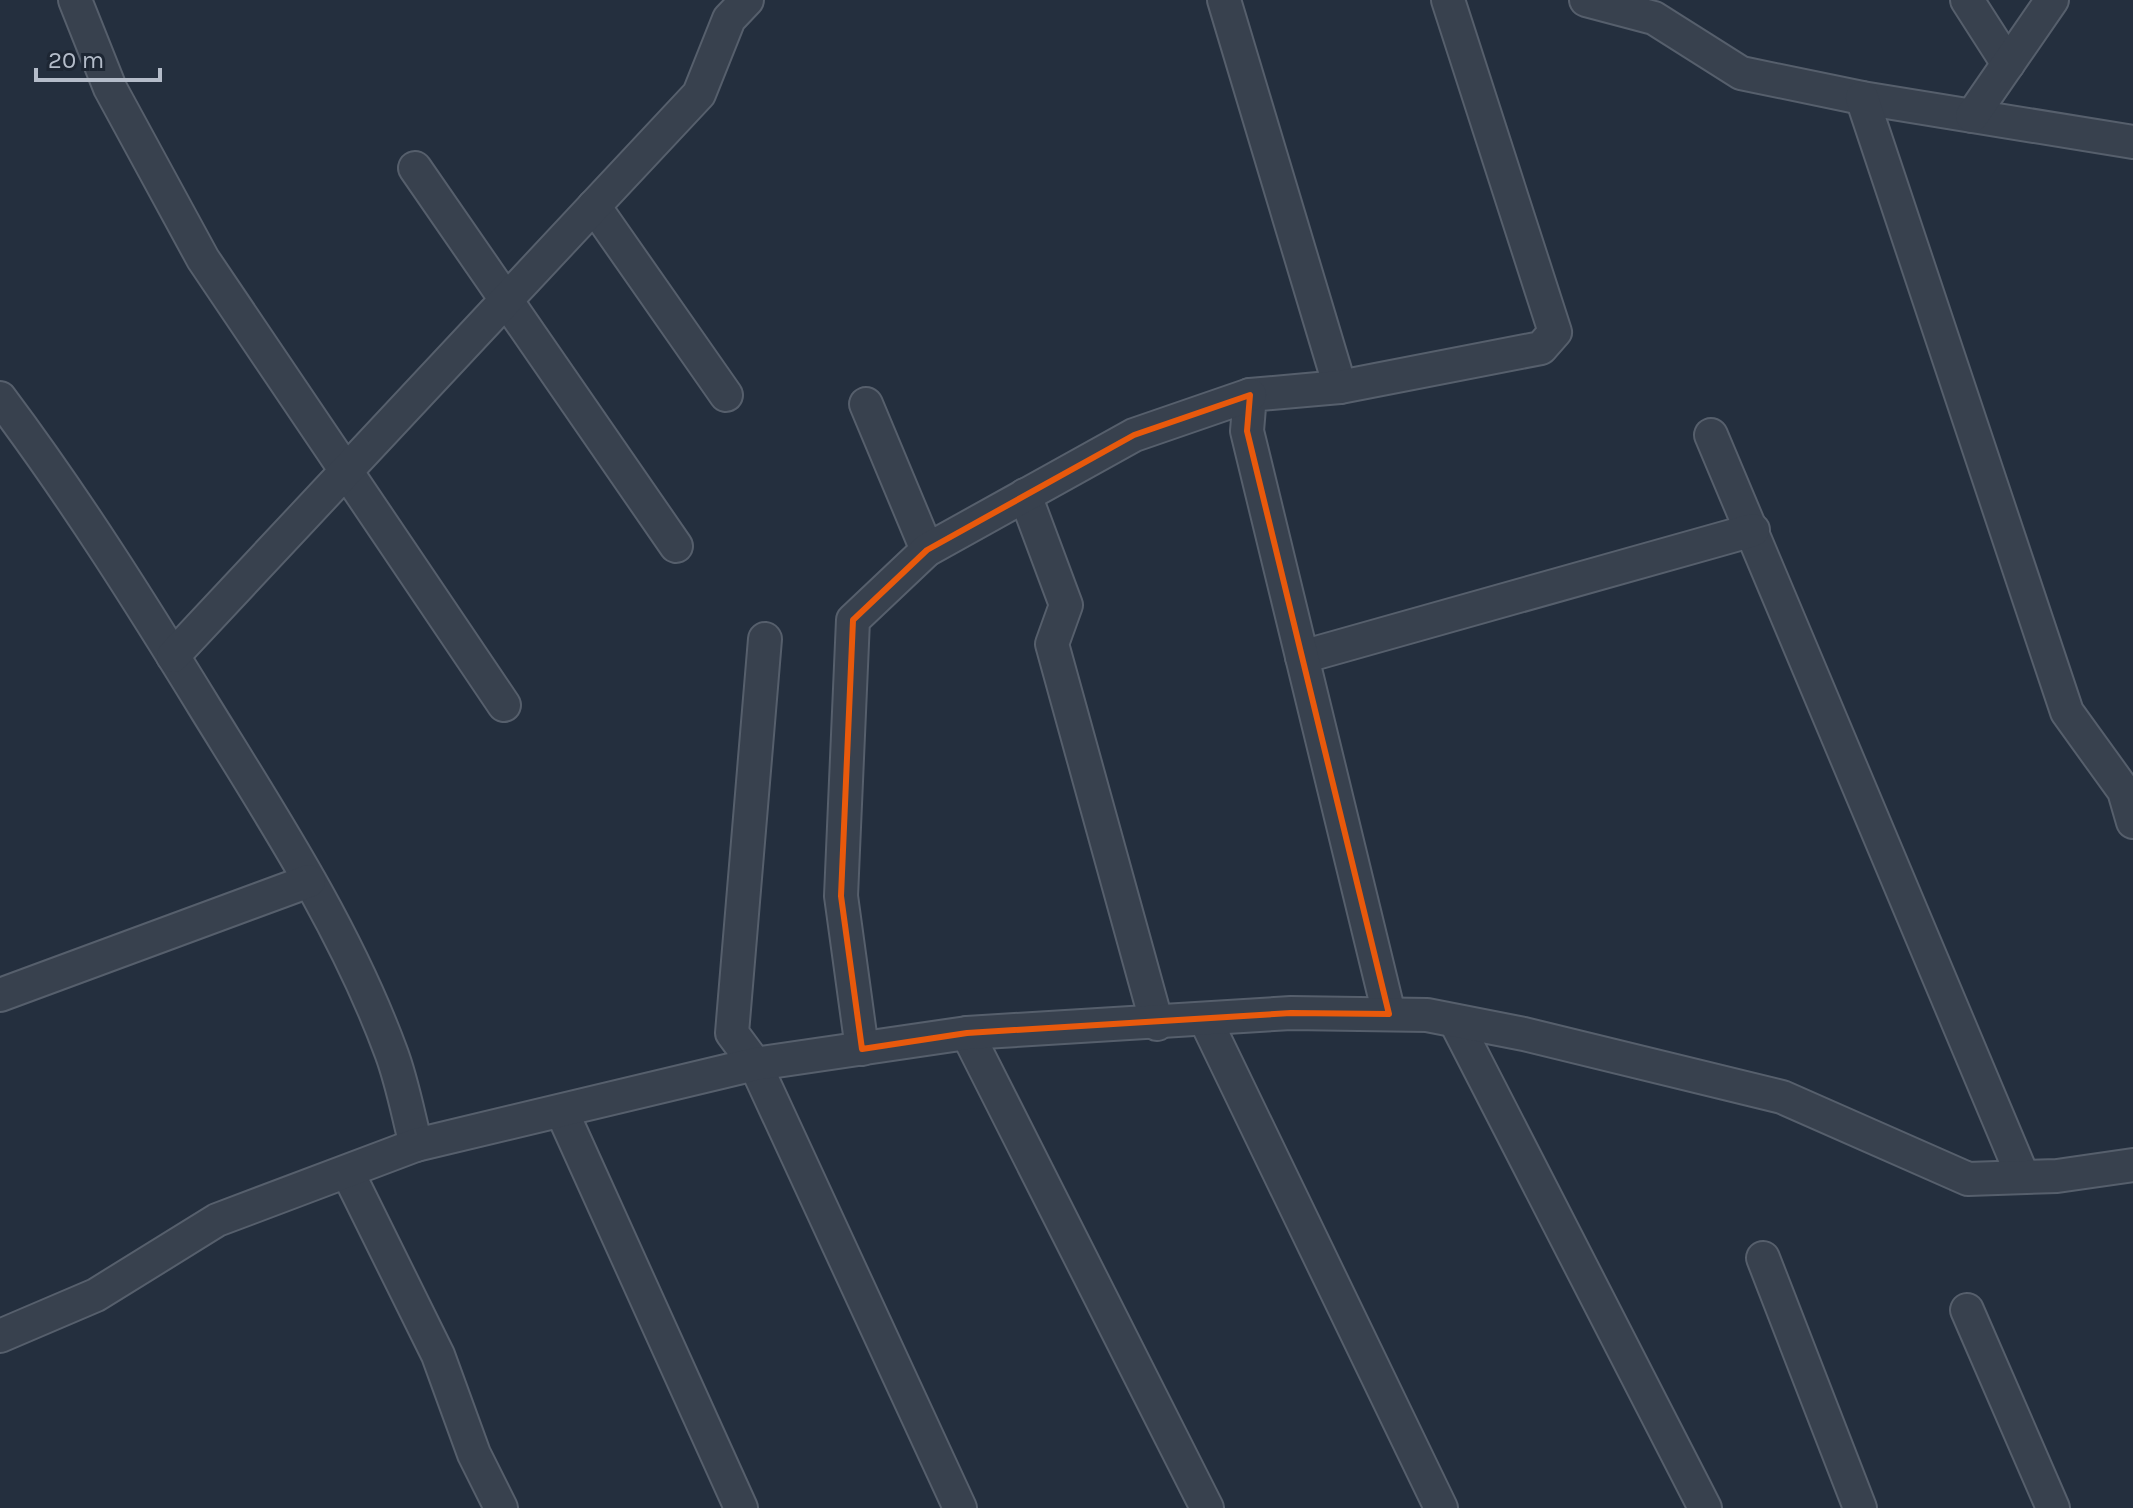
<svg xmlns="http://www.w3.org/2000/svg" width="2133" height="1508" font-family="Karla,sans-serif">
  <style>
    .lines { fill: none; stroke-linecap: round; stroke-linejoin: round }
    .street-casing { stroke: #565f6c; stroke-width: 36 }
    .street { stroke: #38414e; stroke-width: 32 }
    .marked { fill: none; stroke: #e8590c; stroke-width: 6; stroke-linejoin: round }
  </style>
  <rect width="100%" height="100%" fill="#242f3e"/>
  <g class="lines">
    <defs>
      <g id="street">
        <polyline points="75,0 110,88 203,259 504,705"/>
        <polyline points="1224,0 1340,387"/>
        <polyline points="1586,0 1654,18 1741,73 1862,98 2133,142"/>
        <polyline points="1967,0 2008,64"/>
        <polyline points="1862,98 2067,712 2124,791 2133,822"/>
        <polyline points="1972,116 2052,0"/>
        <polyline points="415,168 676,546"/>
        <polyline points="594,206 726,395"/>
        <path d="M0,398C75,498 142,605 207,711C275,821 346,930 391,1052C402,1081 408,1114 416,1145"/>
        <polyline points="866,404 927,550"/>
        <polyline points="1711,435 2023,1177"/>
        <polyline points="1025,495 1066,605 1052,644 1157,1024"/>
        <polyline points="765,639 732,1033 755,1064 960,1508"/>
        <polyline points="173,656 699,94 729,19 747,0"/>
        <polyline points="1302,657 1753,530"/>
        <polyline points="0,995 309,881"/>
        <polyline points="1389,1014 1247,431 1250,395 1340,387 1541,348 1555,332 1448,0"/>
        <polyline points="1205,1019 1441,1508"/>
        <polyline points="1455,1021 1705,1508"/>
        <polyline points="967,1033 1207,1508"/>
        <polyline points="862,1049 841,896 853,620 927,550 1134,435 1250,395"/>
        <polyline points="562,1112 741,1508"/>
        <polyline points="348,1173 438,1355 474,1454 501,1508"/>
        <polyline points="1763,1258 1860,1508"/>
        <polyline points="1967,1310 2053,1508"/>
        <polyline points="0,1336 96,1295 217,1220 416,1145 755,1064 967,1033 1291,1013 1427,1015 1524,1034 1782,1097 1968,1179 2057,1176 2133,1165"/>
      </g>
    </defs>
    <use href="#street" class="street-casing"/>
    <use href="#street" class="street"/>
  </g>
  <path class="marked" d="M1250,395L1247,431L1389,1014L1291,1013L967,1033L862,1049L841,896L853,620L927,550L1134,435Z"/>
  <path d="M36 68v12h124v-12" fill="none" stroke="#b4bcc9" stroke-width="4"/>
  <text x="48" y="68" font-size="24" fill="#b4bcc9" stroke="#1d2633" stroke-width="6" paint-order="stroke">20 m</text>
</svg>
